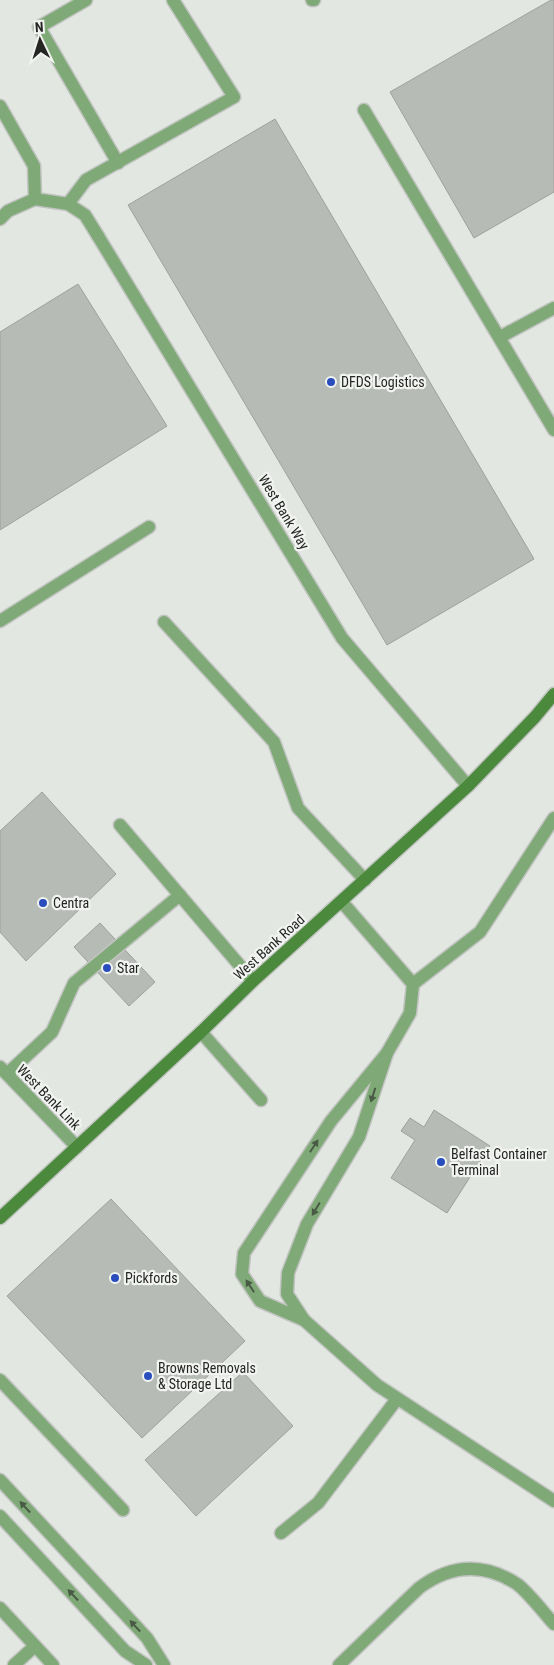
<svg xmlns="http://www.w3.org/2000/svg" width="554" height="1665" font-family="'Roboto Condensed',sans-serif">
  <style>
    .building { fill: #b7bbb6; stroke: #9ea19d }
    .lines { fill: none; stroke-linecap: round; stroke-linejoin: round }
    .lane-casing { stroke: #c1c4c0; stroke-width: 15 }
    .street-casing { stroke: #c1c4c0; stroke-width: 15 }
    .secondary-casing { stroke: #c1c4c0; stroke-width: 15 }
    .lane { stroke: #7fa976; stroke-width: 12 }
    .street { stroke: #7fa976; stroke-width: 12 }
    .secondary { stroke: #4b893c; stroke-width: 12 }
    .oneway { fill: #495a45 }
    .poi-dot { fill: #294dbd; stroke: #f1f4f0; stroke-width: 2 }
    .labels { text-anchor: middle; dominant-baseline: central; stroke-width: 4.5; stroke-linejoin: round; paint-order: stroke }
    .poi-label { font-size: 14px; fill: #252624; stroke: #f1f4f0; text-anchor: start }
    .street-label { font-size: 14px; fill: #252624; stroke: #f1f4f0 }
  </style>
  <rect width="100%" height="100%" fill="#e3e7e2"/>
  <g class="building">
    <polygon points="551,0 554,0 554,192 474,238 390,92"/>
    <polygon points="275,119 534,559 387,645 128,205"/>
    <polygon points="78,284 167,426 0,530 0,332"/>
    <polygon points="42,792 116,874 26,961 0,932 0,831"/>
    <polygon points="100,923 155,982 129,1006 74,947"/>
    <polygon points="434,1110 490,1146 447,1213 391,1178 415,1140 401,1131 410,1118 424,1127"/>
    <polygon points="111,1199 245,1341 142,1438 7,1296"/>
    <polygon points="243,1372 293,1426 196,1516 145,1460"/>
  </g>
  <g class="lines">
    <defs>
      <g id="lane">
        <polyline points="86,0 39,27 118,163"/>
        <polyline points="312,0 314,0"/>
        <polyline points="0,106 34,166 35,199"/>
        <polyline points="364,110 554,430"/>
        <polyline points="68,204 86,180 234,97 173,0"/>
        <polyline points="0,219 8,211 35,199 68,204 85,215 98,236"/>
        <polyline points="500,337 554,308"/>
        <polyline points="0,621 149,527"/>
        <polyline points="164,622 274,742 298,808 365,880"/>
        <polyline points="120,825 253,981"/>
        <polyline points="413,984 480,932 554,818"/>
        <polyline points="201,1032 261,1100"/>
        <polyline points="387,1053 359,1137 307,1224 288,1273 287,1294 304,1320 377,1385 554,1501"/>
        <polyline points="0,1067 77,1147"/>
        <polyline points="7,1074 52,1032 74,983 180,895"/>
        <polyline points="304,1320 260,1301 242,1274 244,1253 331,1121 387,1053 410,1013 413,984 342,902"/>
        <polyline points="0,1380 123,1510"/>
        <polyline points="0,1480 147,1638 164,1665"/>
        <polyline points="0,1516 125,1651 146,1665"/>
        <polyline points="281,1533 318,1503 397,1399"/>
        <polyline points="0,1608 53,1665"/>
        <polyline points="14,1665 35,1646"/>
        <path d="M339,1665L419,1588C450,1565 483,1562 517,1584C527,1591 545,1614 554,1624"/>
      </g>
      <polyline id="street" points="98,236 342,638 468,786"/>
      <polyline id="secondary" points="0,1218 201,1032 253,981 468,786 535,717 554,694"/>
    </defs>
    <use href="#lane" class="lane-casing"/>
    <use href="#street" class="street-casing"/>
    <use href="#secondary" class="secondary-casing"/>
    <use href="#lane" class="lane"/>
    <use href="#street" class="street"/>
    <use href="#secondary" class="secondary"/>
  </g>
  <defs><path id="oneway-solid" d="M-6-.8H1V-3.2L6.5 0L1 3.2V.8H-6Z" transform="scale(1.25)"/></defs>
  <g class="oneway">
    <use href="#oneway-solid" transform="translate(373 1095) rotate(108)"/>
    <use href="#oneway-solid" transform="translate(314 1146) rotate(-57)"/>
    <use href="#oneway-solid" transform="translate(316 1209) rotate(121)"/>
    <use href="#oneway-solid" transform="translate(250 1286) rotate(-123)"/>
    <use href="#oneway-solid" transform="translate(25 1507) rotate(-133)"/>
    <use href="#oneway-solid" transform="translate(73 1595) rotate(-133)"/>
    <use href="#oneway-solid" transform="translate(135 1626) rotate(-133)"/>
  </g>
  <g class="poi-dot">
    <circle cx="331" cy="382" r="5"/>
    <circle cx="43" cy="903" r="5"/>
    <circle cx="107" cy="968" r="5"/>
    <circle cx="441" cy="1162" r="5"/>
    <circle cx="115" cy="1278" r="5"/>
    <circle cx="148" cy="1376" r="5"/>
  </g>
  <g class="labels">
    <g class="poi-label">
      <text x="341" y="382">DFDS Logistics</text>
      <text x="53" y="903">Centra</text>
      <text x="117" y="968">Star</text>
      <text x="451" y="1154">Belfast Container<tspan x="451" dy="16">Terminal</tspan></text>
      <text x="125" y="1278">Pickfords</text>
      <text x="158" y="1368">Browns Removals<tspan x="158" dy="16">&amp; Storage Ltd</tspan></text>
    </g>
    <g class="street-label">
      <text transform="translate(284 512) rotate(59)">West Bank Way</text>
      <text transform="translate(269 947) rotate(-42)">West Bank Road</text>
      <text transform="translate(49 1097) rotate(46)">West Bank Link</text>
    </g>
  </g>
  <g transform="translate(40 40) rotate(356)" stroke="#f1f4f0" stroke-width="4" paint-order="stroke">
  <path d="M0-4L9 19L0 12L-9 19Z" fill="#252624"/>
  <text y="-8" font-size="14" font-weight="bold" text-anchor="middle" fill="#252624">N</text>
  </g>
</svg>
